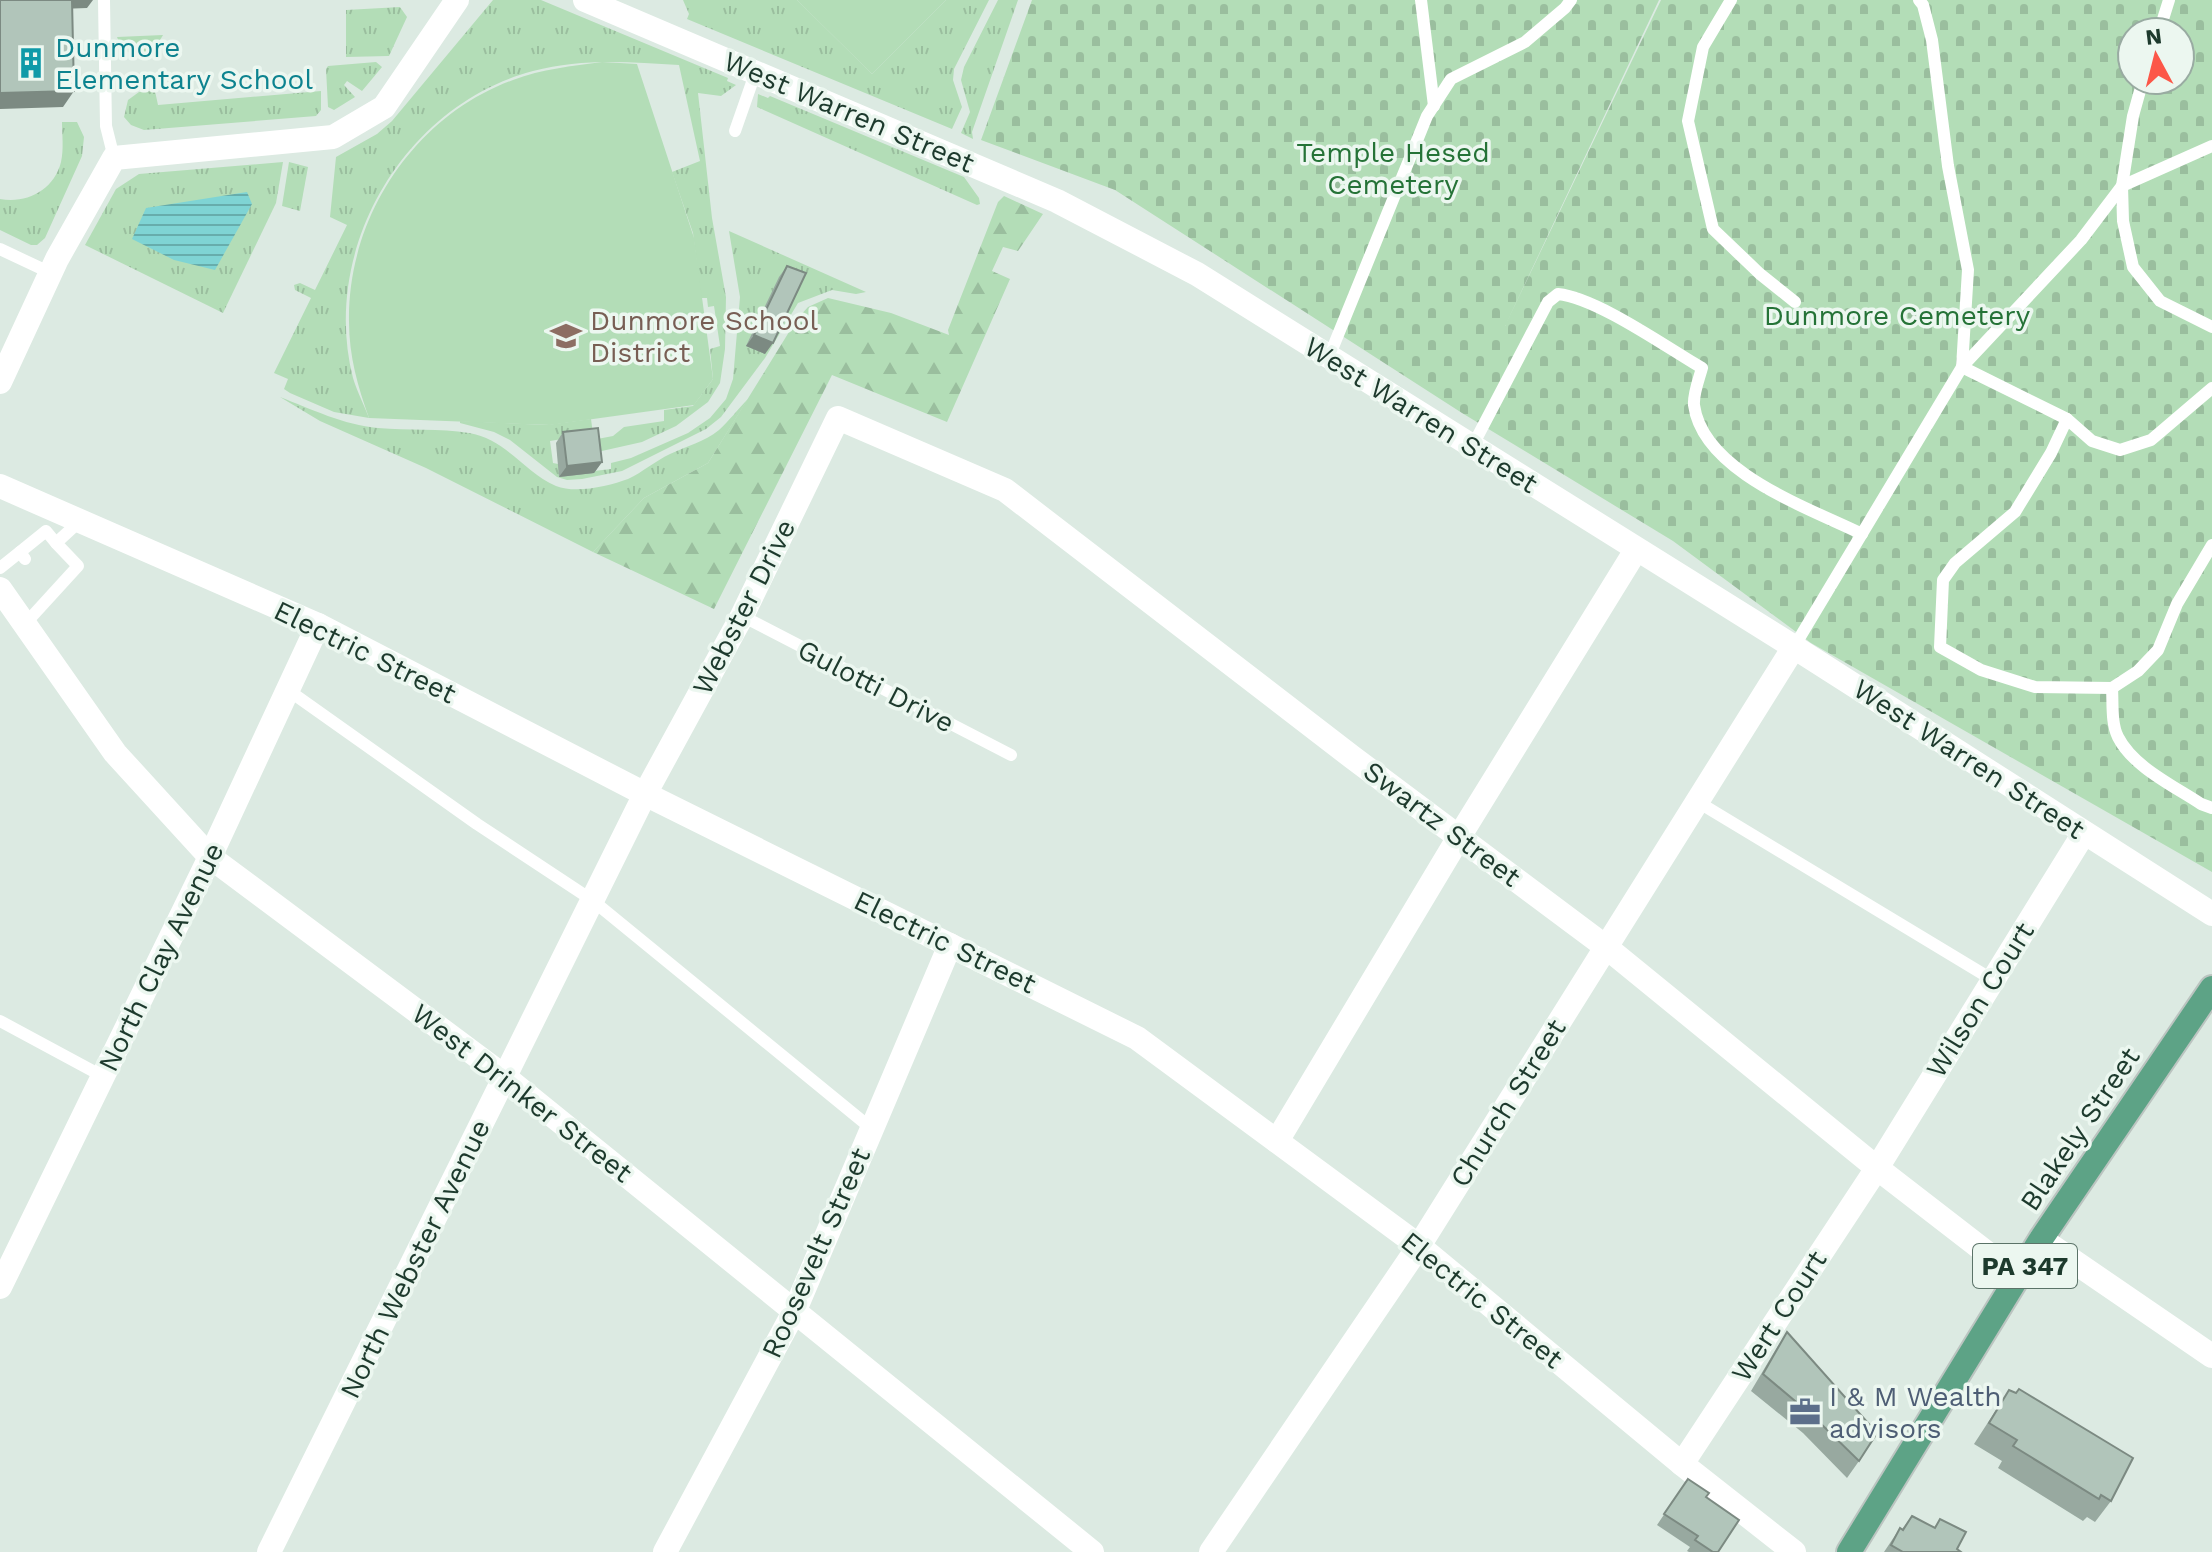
<svg xmlns="http://www.w3.org/2000/svg" width="2212" height="1552" font-family="'Work Sans',sans-serif">
  <style>
    .grass { fill: url(#grass-tufts) }
    .forest { fill: url(#forest-firs) }
    .cemetery { fill: url(#cemetery-stones); fill-rule: evenodd }
    .park { fill: #b3ddb7 }
    .water { fill: url(#water-rules) }
    .lines { fill: none; stroke-linecap: round; stroke-linejoin: round }
    .primary-casing { stroke: #bbc4c0; stroke-width: 28 }
    .service { stroke: #fff; stroke-width: 12 }
    .minor { stroke: #fff; stroke-width: 24 }
    .primary { stroke: #5da386; stroke-width: 24 }
    .wall { fill: #98a9a0 }
    .shaded-wall { fill: #7c8a82 }
    .building { fill: #b1c5ba; stroke: #7c8a82; stroke-width: 2 }
    .labels { text-anchor: middle; dominant-baseline: central; stroke-width: 7; stroke-linejoin: round; paint-order: stroke }
    .shield { fill: #ecf7f0; stroke: #5b7368; stroke-width: 2 }
    .shield-label { font-size: 26px; font-weight: bold; fill: #1d3a2d }
    .culture-label { font-size: 28px; fill: #0d838f; stroke: #ecf7f0; text-anchor: start }
    .street-label { font-size: 28px; fill: #1d3a2d; stroke: #ecf7f0 }
    .park-label { font-size: 28px; fill: #257337; stroke: #ecf7f0 }
    .education-label { font-size: 28px; fill: #785e54; stroke: #ecf7f0; text-anchor: start }
    .service-label { font-size: 28px; fill: #4e5e75; stroke: #ecf7f0; text-anchor: start }
  </style>
  <defs>
    <pattern id="grass-tufts" width="24" height="20" patternUnits="userSpaceOnUse" patternTransform="scale(2)"><rect width="24" height="20" fill="#b3ddb7"/><path d="M3 7l-1-3M5 7V3M7 7l1-3M15 17l-1-3M17 17v-4M19 17l1-3" fill="none" stroke="#9abe9e"/></pattern>
    <pattern id="forest-firs" width="22" height="20" patternUnits="userSpaceOnUse" patternTransform="scale(2)"><rect width="22" height="20" fill="#b3ddb7"/><path d="M5 1l3.5 6h-7zM16 11l3.5 6h-7z" fill="#9abe9e"/></pattern>
    <pattern id="cemetery-stones" width="16" height="16" patternUnits="userSpaceOnUse" patternTransform="scale(2)"><rect width="16" height="16" fill="#b3ddb7"/><path d="M2 7V4a2 2 0 0 1 4 0v3zM10 15v-3a2 2 0 0 1 4 0v3z" fill="#9abe9e"/></pattern>
    <pattern id="water-rules" width="6" height="5" patternUnits="userSpaceOnUse" patternTransform="scale(2)"><rect width="6" height="5" fill="#7fd4d4"/><path d="M0 2.5h6" fill="none" stroke="#67adac"/></pattern>
  </defs>
  <rect width="100%" height="100%" fill="#dceae2"/>
  <g class="grass">
    <path d="M493,0H541L728,78L727,81L736,85L721,96L698,93L712,218L726,297L725,349L720,383L708,402L676,426L642,442L593,453L592,440L613,436L624,427L664,421V410L693,406L713,379L710,349L720,346L714,306L708,307L707,298H701L693,233L672,172L700,161L679,65C629,62 582,58 533,71C404,105 320,249 353,378C357,391 364,405 369,418L334,412L290,393L284,389L288,379L274,373L311,298L295,290L294,285L300,283L315,290L347,225L330,217L336,157L377,134L392,121Z"/>
    <polygon points="683,0 797,0 872,74 946,0 989,0 954,69 953,80 962,107 952,129 687,19 689,14"/>
    <polygon points="998,0 1018,0 972,132 973,139 961,133 970,112 961,80 964,67"/>
    <polygon points="400,7 407,17 389,56 346,57 346,10"/>
    <path d="M163,35L153,52C137,60 122,53 117,37Z"/>
    <polygon points="376,62 382,67 362,91 347,81 344,85 355,97 334,110 328,107 326,69 328,66"/>
    <polygon points="155,91 158,105 321,91 321,110 316,116 144,130 131,125 124,117 128,100 139,92"/>
    <polygon points="758,94 768,98 770,96 964,177 979,198 980,204 977,205 757,107"/>
    <path d="M62,122H77L84,137L82,156L45,238L37,245H31L0,230V199C27,204 54,190 61,162C64,149 62,135 62,122Z"/>
    <polygon points="283,162 276,203 223,313 85,245 116,189 139,174"/>
    <polygon points="289,162 308,167 300,211 282,206"/>
    <polygon points="729,231 866,292 856,294 832,290 798,303 765,358 721,417 706,429 622,471 582,479 567,480 557,477 510,440 494,432 460,423 460,421 547,425 591,419 593,434 550,441 553,463 594,471 611,469 611,463 631,458 688,433 710,418 726,399 733,379 740,297"/>
    <path d="M280,397C311,409 344,425 378,428C408,431 440,428 469,433C506,439 524,472 556,486C576,494 609,486 628,479C643,472 655,461 670,454C687,446 704,442 719,430C729,421 738,409 748,399L708,463L644,498L593,552L426,468L320,421Z"/>
  </g>
  <polygon class="forest" points="1004,196 1043,214 1018,251 1003,247 992,271 1010,279 947,422 832,375 714,609 593,552 644,498 708,463 797,319 808,307 828,298 891,313 949,335 948,330 998,202"/>
  <path class="cemetery" d="M1032,0H1659L1505,326L1661,0H2212V872L1811,643L1673,541L1462,413L1115,190L981,140ZM2132,32H2180V80H2132Z"/>
  <g class="park">
    <polygon points="797,0 946,0 872,74"/>
    <path d="M602,62L637,64L694,238L713,379L694,405L550,425L369,418C358,387 349,356 349,322C347,218 414,116 513,80C542,69 572,66 602,62Z"/>
  </g>
  <polygon class="water" points="247,192 252,204 215,270 174,260 132,239 146,208"/>
  <g class="lines">
    <defs>
      <polyline id="primary" points="1849,1552 2041,1239 2212,988"/>
    </defs>
    <use href="#primary" class="primary-casing"/>
    <g class="service">
      <polyline points="104,0 106,126 114,158"/>
      <polyline points="1421,0 1434,106"/>
      <polyline points="1731,0 1703,47 1688,121 1713,229 1760,274 1795,302"/>
      <polyline points="1919,0 1923,5 1932,40 1948,166 1968,270 1962,367 2067,419 2092,441 2120,450 2151,440 2212,388"/>
      <polyline points="2159,32 2169,0"/>
      <polyline points="2143,80 2133,116 2122,186 2123,221 2133,267 2160,301 2212,327"/>
      <polyline points="735,131 756,71"/>
      <polyline points="0,249 51,273"/>
      <polyline points="1329,357 1427,116 1451,79 1525,42 1565,8 1571,0"/>
      <polyline points="2067,419 2051,453 2015,512 1955,563 1943,580 1940,647 1981,670 2035,687 2112,688 2138,671 2158,650 2177,604 2212,545"/>
      <path d="M1472,447L1548,302L1558,294C1597,298 1666,347 1702,368C1699,379 1693,394 1694,405C1703,472 1809,508 1862,534"/>
      <polyline points="25,559 20,552 46,531 56,543"/>
      <polyline points="0,568 20,552"/>
      <polyline points="742,616 1011,755"/>
      <polyline points="25,624 78,566 56,543 80,521"/>
      <polyline points="1794,647 1962,367 2081,240 2122,186 2212,146"/>
      <path d="M2112,688C2113,704 2111,723 2118,737C2133,767 2174,786 2201,804L2212,808"/>
      <polyline points="288,690 477,824 592,900 872,1129"/>
      <polyline points="1698,802 1993,980"/>
      <polyline points="0,1021 104,1077"/>
    </g>
    <g class="minor">
      <polyline points="585,0 1057,201 1197,274 1794,647 2212,914"/>
      <polyline points="0,382 57,259 114,158 333,137 384,107 457,0"/>
      <polyline points="0,486 318,625 645,794 1137,1038 1419,1246 1682,1464 1794,1552"/>
      <polyline points="0,589 115,753 210,857 505,1077 1092,1552"/>
      <polyline points="1277,1141 1459,837 1636,550"/>
      <polyline points="2041,1239 2212,1356"/>
      <polyline points="0,1287 210,857 318,625"/>
      <polyline points="1682,1464 1877,1168 2084,833"/>
      <polyline points="269,1552 645,794 742,616 838,418 1005,490 1352,757 1606,947 1877,1168 2018,1277"/>
      <polyline points="665,1552 795,1310 950,945"/>
      <polyline points="1211,1552 1419,1246 1794,647"/>
    </g>
    <use href="#primary" class="primary"/>
  </g>
  <g class="wall">
    <polygon points="787,266 765,354 746,346 779,277"/>
    <polygon points="563,432 602,462 594,473 559,477 556,443"/>
    <polygon points="1787,1332 1859,1461 1847,1478 1803,1433 1751,1391 1776,1349"/>
    <polygon points="2009,1390 2111,1501 2095,1522 2087,1517 2083,1521 1998,1468 2002,1461 1974,1444"/>
    <polygon points="1688,1479 1706,1497 1718,1552 1689,1552 1687,1551 1690,1547 1657,1525"/>
    <polygon points="1912,1516 1934,1528 1940,1519 1957,1549 1961,1552 1884,1552 1900,1528 1902,1529"/>
  </g>
  <g class="shaded-wall">
    <polygon points="67,0 93,0 87,8 60,9"/>
    <polygon points="74,91 63,107 0,109 0,93"/>
    <polygon points="754,335 773,343 765,354 746,346"/>
    <polygon points="602,462 594,473 559,477 567,466"/>
  </g>
  <g class="building">
    <polygon points="0,0 72,0 74,91 0,93"/>
    <polygon points="787,266 806,273 773,343 754,335"/>
    <polygon points="598,428 602,462 567,466 563,432"/>
    <polygon points="1787,1332 1877,1433 1859,1461 1814,1417 1763,1374"/>
    <polygon points="2019,1389 2133,1458 2111,1501 2101,1495 2099,1499 2013,1446 2017,1440 1989,1423 2009,1390 2016,1393"/>
    <polygon points="1688,1479 1709,1493 1706,1497 1739,1520 1718,1552 1713,1552 1695,1540 1698,1536 1664,1514"/>
    <polygon points="1912,1516 1935,1528 1940,1519 1966,1532 1957,1549 1961,1552 1903,1552 1891,1545 1900,1528 1903,1530"/>
  </g>
  <defs>
    <symbol id="building-bare" viewBox="-9 -9 18 18"><path d="M-4-6H4V6H1V3H-1V6H-4ZM-2.5-4.3h1.7v1.8h-1.7ZM.8-4.3h1.7v1.8H.8ZM-2.5-1h1.7V.8h-1.7ZM.8-1h1.7V.8H.8Z" fill="#0f9aa8" stroke="#ecf7f0" stroke-width="2.5" paint-order="stroke"/></symbol>
    <symbol id="school-bare" viewBox="-9 -9 18 18"><path d="M0-5L7-2L0 1L-7-2ZM-4 1L0 2.5L4 1V4Q0 6-4 4Z" fill="#8d6e63" stroke="#ecf7f0" stroke-width="2.5" paint-order="stroke"/></symbol>
    <symbol id="office-bare" viewBox="-9 -9 18 18"><path d="M-6-3h4V-5.5h4V-3h4V5H-6ZM-1-4.5V-3h2v-1.5ZM-6 0V1H6V0Z" fill="#5c6f8a" stroke="#ecf7f0" stroke-width="2.5" paint-order="stroke"/></symbol>
  </defs>
  <g fill-rule="evenodd">
    <use href="#building-bare" x="9" y="41" width="44" height="44"/>
    <use href="#school-bare" x="544" y="314" width="44" height="44"/>
    <use href="#office-bare" x="1783" y="1390" width="44" height="44"/>
  </g>
  <g class="labels">
    <rect class="shield" x="1973" y="1244" width="104" height="44" rx="6"/>
    <g class="shield-label">
      <text x="2025" y="1266">PA 347</text>
    </g>
    <g class="culture-label">
      <text x="55" y="47">Dunmore<tspan x="55" dy="32">Elementary School</tspan></text>
    </g>
    <g class="street-label">
      <text transform="translate(849 112) rotate(23)">West Warren Street</text>
      <text transform="translate(1421 415) rotate(32)">West Warren Street</text>
      <text transform="translate(744 607) rotate(-63)">Webster Drive</text>
      <text transform="translate(365 652) rotate(26)">Electric Street</text>
      <text transform="translate(876 686) rotate(27)">Gulotti Drive</text>
      <text transform="translate(1969 759) rotate(33)">West Warren Street</text>
      <text transform="translate(1442 824) rotate(37)">Swartz Street</text>
      <text transform="translate(945 942) rotate(26)">Electric Street</text>
      <text transform="translate(161 957) rotate(-64)">North Clay Avenue</text>
      <text transform="translate(1980 1000) rotate(-58)">Wilson Court</text>
      <text transform="translate(522 1093) rotate(38)">West Drinker Street</text>
      <text transform="translate(1508 1103) rotate(-58)">Church Street</text>
      <text transform="translate(2080 1129) rotate(-56)">Blakely Street</text>
      <text transform="translate(816 1253) rotate(-66)">Roosevelt Street</text>
      <text transform="translate(415 1259) rotate(-64)">North Webster Avenue</text>
      <text transform="translate(1482 1300) rotate(39)">Electric Street</text>
      <text transform="translate(1779 1316) rotate(-57)">Wert Court</text>
    </g>
    <g class="park-label">
      <text x="1393" y="152">Temple Hesed<tspan x="1393" dy="32">Cemetery</tspan></text>
      <text x="1897" y="315">Dunmore Cemetery</text>
    </g>
    <g class="education-label">
      <text x="590" y="320">Dunmore School<tspan x="590" dy="32">District</tspan></text>
    </g>
    <g class="service-label">
      <text x="1829" y="1396">I &amp; M Wealth<tspan x="1829" dy="32">advisors</tspan></text>
    </g>
  </g>
  <g transform="translate(2156 56) rotate(353)"><circle r="38" fill="#ecf7f0" stroke="#99aba2" stroke-width="2"/>
  <path d="M0-6L14 30L0 20L-14 30Z" fill="#fc5748"/>
  <text y="-12" font-size="22" font-weight="bold" text-anchor="middle" fill="#1d3a2d">N</text>
  </g>
</svg>
